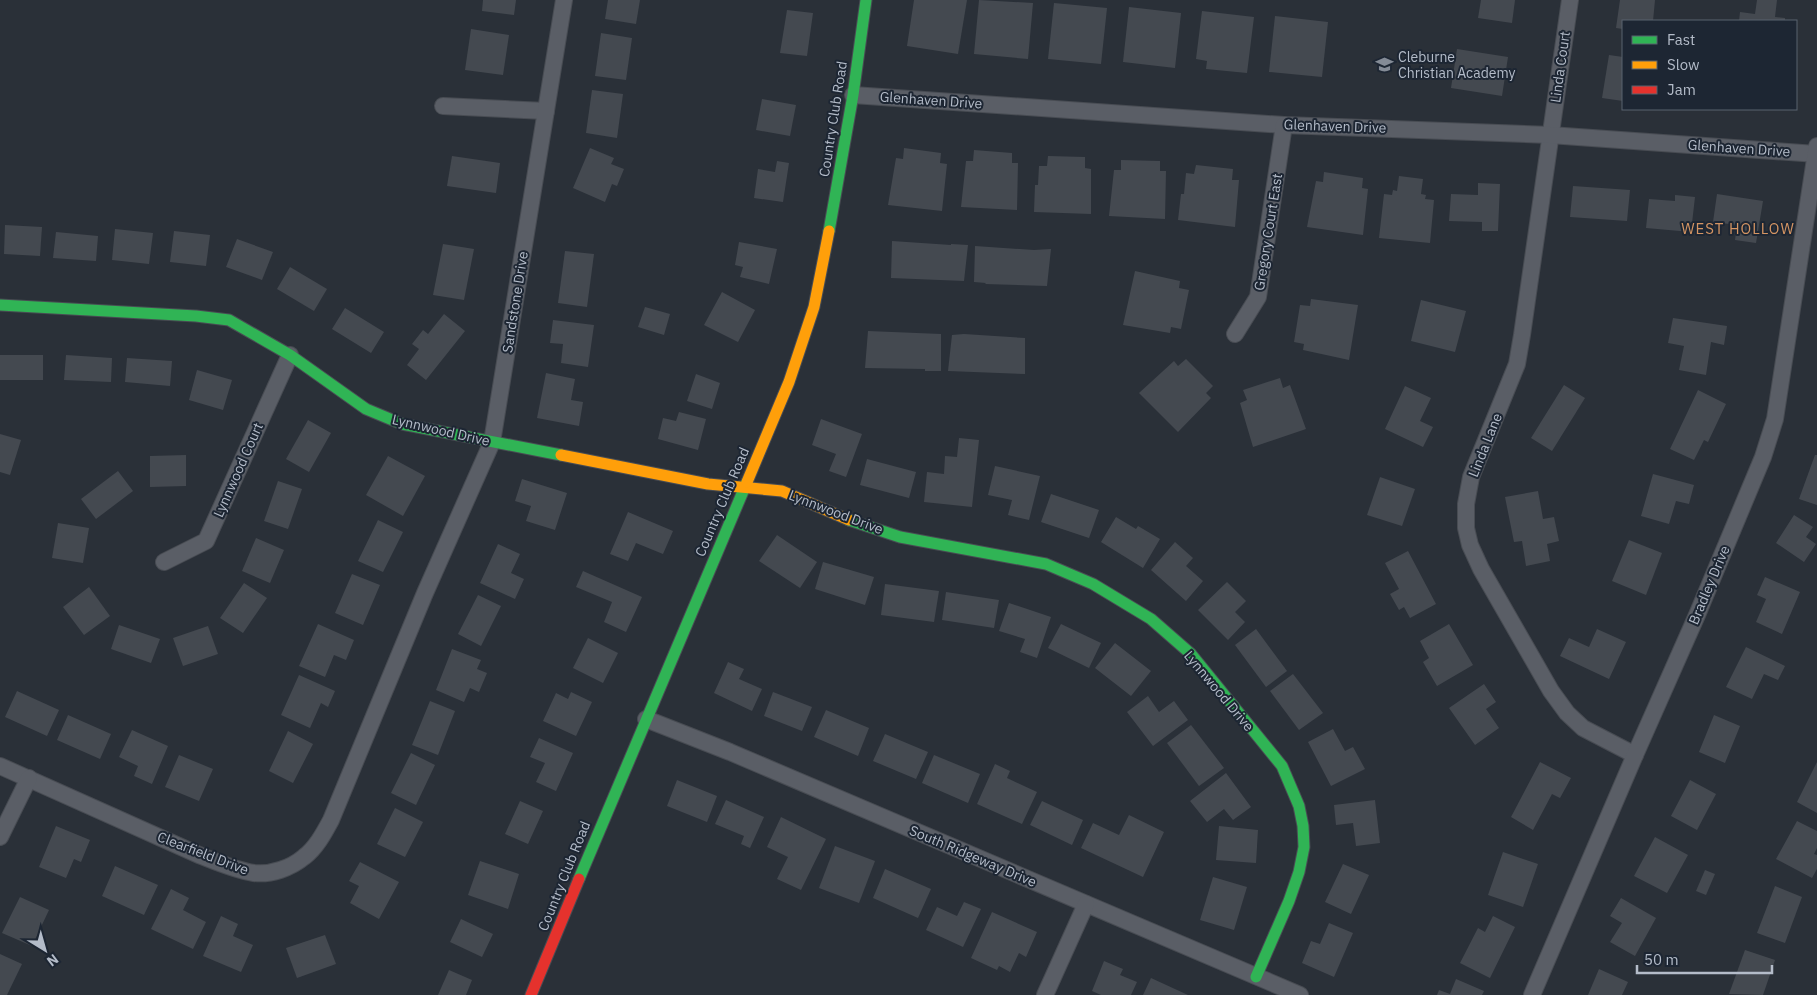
<svg xmlns="http://www.w3.org/2000/svg" width="1817" height="995" font-family="'IBM Plex Sans',sans-serif">
  <style>
    .building { fill: #444950 }
    .lines { fill: none; stroke-linecap: round; stroke-linejoin: round }
    .street-casing { stroke: #484c53; stroke-width: 18 }
    .fast-casing { stroke: #484c53; stroke-width: 13 }
    .slow-casing { stroke: #484c53; stroke-width: 13 }
    .jam-casing { stroke: #484c53; stroke-width: 13 }
    .street { stroke: #5a5e66; stroke-width: 16 }
    .fast { stroke: #30b455; stroke-width: 11 }
    .slow { stroke: #ff9f0a; stroke-width: 11 }
    .jam { stroke: #e5322d; stroke-width: 11 }
    .labels { text-anchor: middle; dominant-baseline: central; stroke-width: 4; stroke-linejoin: round; paint-order: stroke }
    .poi-label { font-size: 14px; fill: #b4bcc9; stroke: #1d2633; text-anchor: start }
    .street-label { font-size: 14px; fill: #b4bcc9; stroke: #1d2633 }
    .neighbourhood-label { font-size: 15px; letter-spacing: 1px; fill: #d59563; stroke: #1d2633 }
  </style>
  <rect width="100%" height="100%" fill="#2a3038"/>
  <g class="building">
    <polygon points="483,0 516,0 514,15 482,11"/>
    <polygon points="608,0 640,0 636,24 605,19"/>
    <polygon points="914,0 967,0 958,54 907,46"/>
    <polygon points="979,0 1033,3 1028,59 974,54"/>
    <polygon points="1481,0 1515,0 1512,23 1478,18"/>
    <polygon points="1620,0 1655,0 1653,21 1623,21 1623,29 1616,28"/>
    <polygon points="1757,0 1777,0 1775,17 1785,18 1785,21 1739,21 1740,12 1755,14"/>
    <polygon points="1054,3 1107,8 1101,64 1048,59"/>
    <polygon points="1129,7 1181,13 1175,68 1123,62"/>
    <polygon points="787,10 813,13 807,56 780,53"/>
    <polygon points="1202,11 1254,17 1247,73 1206,69 1207,61 1196,59"/>
    <polygon points="1275,16 1328,22 1322,77 1269,72"/>
    <polygon points="471,29 509,35 503,75 465,70"/>
    <polygon points="601,33 632,38 626,80 595,76"/>
    <polygon points="1457,49 1508,57 1502,96 1451,88"/>
    <polygon points="1609,55 1623,57 1623,101 1602,98"/>
    <polygon points="592,90 623,94 617,138 586,133"/>
    <polygon points="762,99 796,105 790,136 756,130"/>
    <polygon points="590,148 614,158 611,164 624,169 617,186 612,184 605,202 573,188"/>
    <polygon points="904,148 941,153 940,163 947,164 942,211 888,205 896,158 903,159"/>
    <polygon points="974,150 1012,153 1012,163 1018,163 1017,210 961,207 966,161 973,161"/>
    <polygon points="452,156 500,163 496,193 447,186"/>
    <polygon points="1048,156 1085,157 1085,168 1091,169 1091,214 1034,212 1035,185 1038,185 1039,166 1047,166"/>
    <polygon points="1121,160 1160,161 1160,171 1166,171 1165,219 1109,216 1114,170 1121,170"/>
    <polygon points="777,161 789,163 783,202 754,198 758,169 775,172"/>
    <polygon points="1196,165 1233,169 1232,180 1239,180 1235,227 1178,220 1181,194 1184,194 1186,173 1194,174"/>
    <polygon points="1324,172 1363,178 1362,188 1368,189 1363,235 1307,227 1316,181 1323,182"/>
    <polygon points="1399,176 1423,179 1421,194 1426,195 1425,199 1434,200 1430,243 1379,238 1384,194 1392,195 1393,190 1397,191"/>
    <polygon points="1478,183 1500,184 1498,231 1482,231 1482,222 1449,221 1451,194 1478,195"/>
    <polygon points="1573,186 1630,190 1627,221 1570,217"/>
    <polygon points="1717,194 1763,201 1756,243 1735,240 1737,225 1713,222"/>
    <polygon points="1675,195 1695,197 1691,232 1646,228 1649,199 1675,201"/>
    <polygon points="5,225 42,227 40,256 4,254"/>
    <polygon points="115,229 153,233 149,264 112,260"/>
    <polygon points="174,231 210,235 206,266 170,262"/>
    <polygon points="56,232 98,236 96,261 53,258"/>
    <polygon points="237,239 273,252 262,280 226,267"/>
    <polygon points="892,241 951,245 951,244 968,245 964,281 891,278"/>
    <polygon points="739,242 777,249 769,284 740,277 743,267 735,265"/>
    <polygon points="443,244 474,249 464,300 433,295"/>
    <polygon points="975,246 1034,250 1051,249 1047,286 985,284 986,283 974,282"/>
    <polygon points="565,251 594,254 587,307 558,303"/>
    <polygon points="290,267 327,289 314,311 277,289"/>
    <polygon points="1135,271 1180,281 1179,288 1189,290 1181,329 1171,327 1170,333 1123,325"/>
    <polygon points="722,292 755,310 738,342 704,325"/>
    <polygon points="1311,299 1358,305 1349,360 1303,350 1304,344 1294,342 1300,305 1310,306"/>
    <polygon points="1421,300 1466,311 1455,352 1411,341"/>
    <polygon points="645,307 670,314 664,335 638,327"/>
    <polygon points="345,308 384,332 371,353 332,329"/>
    <polygon points="444,314 465,331 426,380 407,365 419,349 412,344 423,330 428,334"/>
    <polygon points="1673,318 1727,326 1724,345 1711,342 1706,375 1679,370 1684,346 1668,343"/>
    <polygon points="553,320 594,325 588,367 561,363 563,344 550,343"/>
    <polygon points="868,331 941,334 941,371 925,371 925,369 865,368"/>
    <polygon points="964,334 1025,338 1025,374 948,371 952,335"/>
    <rect x="0" y="355" width="43" height="25"/>
    <polygon points="66,355 112,358 111,382 64,380"/>
    <polygon points="127,358 172,361 170,386 125,382"/>
    <polygon points="1186,359 1213,386 1206,393 1211,398 1178,432 1139,393 1174,361 1178,366"/>
    <polygon points="197,370 232,380 223,410 189,400"/>
    <polygon points="546,373 575,379 571,400 583,402 579,426 537,418"/>
    <polygon points="696,374 720,383 712,409 687,401"/>
    <polygon points="1280,378 1283,388 1290,385 1306,429 1253,447 1240,403 1247,400 1243,390"/>
    <polygon points="1564,385 1585,398 1552,451 1531,438"/>
    <polygon points="1405,386 1431,398 1420,421 1433,427 1423,447 1385,429"/>
    <polygon points="1698,390 1726,404 1708,442 1704,440 1694,460 1670,449"/>
    <polygon points="679,412 706,419 698,450 658,439 663,418 676,421"/>
    <polygon points="821,419 862,434 846,477 829,471 836,454 812,445"/>
    <polygon points="308,420 331,433 309,472 286,459"/>
    <polygon points="0,434 21,440 10,475 0,472"/>
    <polygon points="959,438 979,440 972,507 924,502 927,472 944,474 945,456 957,457"/>
    <polygon points="186,455 186,486 150,487 150,456"/>
    <polygon points="1815,455 1817,455 1817,505 1799,499"/>
    <polygon points="388,456 425,476 403,516 366,495"/>
    <polygon points="867,459 916,472 909,498 860,485"/>
    <polygon points="995,466 1040,476 1029,520 1008,515 1012,500 988,495"/>
    <polygon points="118,471 133,491 96,519 81,499"/>
    <polygon points="1653,474 1694,485 1689,504 1676,501 1669,524 1641,516"/>
    <polygon points="1380,477 1415,489 1402,526 1367,515"/>
    <polygon points="522,479 567,493 555,530 526,521 531,506 515,501"/>
    <polygon points="278,481 302,489 288,529 264,521"/>
    <polygon points="1538,491 1543,519 1554,517 1559,541 1547,544 1550,561 1526,566 1522,541 1514,542 1505,497"/>
    <polygon points="1051,494 1099,510 1089,538 1041,522"/>
    <polygon points="628,512 673,531 663,554 636,543 628,561 610,554"/>
    <polygon points="1794,515 1813,527 1806,537 1816,544 1804,562 1776,543"/>
    <polygon points="1116,517 1136,529 1138,526 1160,539 1143,568 1101,542"/>
    <polygon points="378,520 403,532 383,572 358,561"/>
    <polygon points="58,523 89,528 83,563 52,558"/>
    <polygon points="777,535 817,562 800,588 759,561"/>
    <polygon points="256,538 284,550 270,583 242,571"/>
    <polygon points="1629,540 1662,553 1646,595 1612,581"/>
    <polygon points="1175,542 1193,558 1186,566 1203,581 1186,601 1151,570"/>
    <polygon points="498,544 520,554 511,573 524,579 515,599 480,583"/>
    <polygon points="1408,551 1436,604 1410,618 1404,607 1399,610 1390,594 1399,589 1385,563"/>
    <polygon points="823,562 874,577 865,605 815,589"/>
    <polygon points="583,571 642,597 626,632 604,622 612,602 576,587"/>
    <polygon points="352,574 380,585 363,625 335,613"/>
    <polygon points="1765,577 1800,592 1782,634 1756,622 1766,599 1757,595"/>
    <polygon points="1227,582 1246,601 1235,612 1245,622 1228,640 1198,610"/>
    <polygon points="244,583 267,598 243,633 220,618"/>
    <polygon points="885,584 939,591 934,622 881,615"/>
    <polygon points="89,587 110,616 84,635 63,607"/>
    <polygon points="946,592 999,600 994,628 942,620"/>
    <polygon points="478,595 501,606 481,646 458,634"/>
    <polygon points="1009,603 1051,617 1037,658 1020,652 1025,639 999,631"/>
    <polygon points="318,624 354,640 346,660 334,655 325,677 299,666"/>
    <polygon points="1061,624 1101,643 1089,668 1048,648"/>
    <polygon points="1449,624 1473,665 1437,686 1423,662 1429,658 1420,641"/>
    <polygon points="119,625 160,639 151,663 111,649"/>
    <polygon points="208,626 218,654 183,666 173,638"/>
    <polygon points="1256,629 1287,671 1266,687 1235,645"/>
    <polygon points="1597,629 1626,642 1609,679 1560,656 1569,638 1589,647"/>
    <polygon points="588,638 618,653 603,683 573,668"/>
    <polygon points="1115,643 1151,671 1131,696 1095,668"/>
    <polygon points="1746,647 1785,666 1778,680 1764,674 1752,699 1726,687"/>
    <polygon points="452,649 481,660 477,669 487,673 479,692 470,688 464,702 436,690"/>
    <polygon points="728,662 744,669 739,679 762,689 752,711 714,693"/>
    <polygon points="1293,674 1323,713 1299,730 1270,691"/>
    <polygon points="299,675 335,691 328,707 321,703 310,728 281,715"/>
    <polygon points="1484,684 1496,702 1486,709 1499,728 1475,745 1449,708"/>
    <polygon points="17,691 59,710 47,736 5,717"/>
    <polygon points="571,692 592,702 576,736 543,721 556,693 568,699"/>
    <polygon points="773,692 812,707 802,731 764,716"/>
    <polygon points="1148,696 1159,712 1174,701 1188,720 1153,746 1127,712"/>
    <polygon points="430,701 455,711 438,755 412,745"/>
    <polygon points="826,710 869,728 858,756 814,737"/>
    <polygon points="68,715 111,734 100,759 57,740"/>
    <polygon points="1714,715 1740,726 1725,763 1699,752"/>
    <polygon points="1191,725 1224,768 1199,786 1167,743"/>
    <polygon points="1333,729 1345,751 1353,747 1365,769 1331,786 1308,742"/>
    <polygon points="132,730 168,746 152,784 134,776 138,766 119,757"/>
    <polygon points="288,731 313,744 293,783 269,771"/>
    <polygon points="885,734 928,752 916,779 873,761"/>
    <polygon points="539,738 573,753 556,791 536,782 545,763 530,757"/>
    <polygon points="411,753 435,765 416,805 391,793"/>
    <polygon points="179,755 213,769 199,801 165,787"/>
    <polygon points="934,755 980,774 968,803 922,783"/>
    <polygon points="1540,762 1571,778 1560,798 1552,794 1533,830 1511,817"/>
    <polygon points="1817,762 1817,813 1797,802"/>
    <polygon points="995,764 1010,771 1007,778 1037,792 1022,824 977,804"/>
    <polygon points="1226,773 1251,807 1233,820 1224,809 1207,822 1190,801"/>
    <polygon points="677,780 717,796 707,822 667,806"/>
    <polygon points="1690,780 1716,794 1697,830 1671,816"/>
    <polygon points="726,800 764,817 750,848 741,844 744,836 715,824"/>
    <polygon points="1375,800 1380,843 1356,846 1353,823 1336,825 1334,805"/>
    <polygon points="520,801 543,811 528,844 505,834"/>
    <polygon points="1042,801 1083,820 1072,845 1030,825"/>
    <polygon points="395,808 423,822 405,857 377,844"/>
    <polygon points="1129,815 1164,832 1143,877 1081,848 1093,823 1119,835"/>
    <polygon points="781,817 826,839 801,890 777,879 788,857 767,847"/>
    <polygon points="1797,821 1817,831 1817,848 1814,854 1817,855 1817,869 1812,878 1776,859"/>
    <polygon points="56,826 90,840 81,862 74,859 66,878 39,867"/>
    <polygon points="1219,826 1258,830 1256,863 1216,860"/>
    <polygon points="1655,837 1688,855 1667,893 1634,876"/>
    <polygon points="835,846 875,861 859,903 819,888"/>
    <polygon points="1503,852 1538,864 1523,907 1488,895"/>
    <polygon points="480,861 519,874 508,909 468,895"/>
    <polygon points="360,862 399,882 379,919 350,903 359,886 349,881"/>
    <polygon points="1343,864 1369,875 1351,914 1325,902"/>
    <polygon points="115,866 158,885 144,915 102,896"/>
    <polygon points="885,869 931,889 918,918 873,898"/>
    <polygon points="1705,870 1715,874 1706,895 1696,891"/>
    <polygon points="1213,877 1247,887 1234,930 1200,920"/>
    <polygon points="1775,886 1802,897 1785,943 1757,933"/>
    <polygon points="171,889 189,898 183,910 206,922 193,949 151,929"/>
    <polygon points="20,897 49,910 32,946 2,933"/>
    <polygon points="1621,898 1656,918 1635,956 1610,942 1622,923 1610,916"/>
    <polygon points="964,902 981,909 963,947 926,930 937,907 957,916"/>
    <polygon points="992,912 1037,932 1026,957 1019,953 1010,972 999,966 997,970 971,958"/>
    <polygon points="221,916 238,924 233,936 253,945 241,972 203,956"/>
    <polygon points="1493,916 1515,927 1490,978 1460,963 1478,928 1485,932"/>
    <polygon points="461,919 493,934 482,957 450,942"/>
    <polygon points="1329,923 1353,933 1334,977 1302,963 1311,941 1320,944"/>
    <polygon points="325,935 336,964 297,978 286,948"/>
    <polygon points="1745,950 1775,960 1763,995 1729,994"/>
    <polygon points="0,954 22,964 7,995 0,995"/>
    <polygon points="1104,961 1123,969 1120,975 1137,982 1131,995 1101,995 1092,991"/>
    <polygon points="1599,969 1628,982 1622,995 1588,995"/>
    <polygon points="449,970 472,980 466,995 438,995"/>
    <polygon points="1151,978 1188,995 1143,995"/>
    <polygon points="1456,979 1484,991 1482,995 1437,995 1439,990 1450,994"/>
  </g>
  <g class="lines">
    <defs>
      <g id="street">
        <polyline points="1570,0 1522,335 1517,364 1471,477 1466,504 1466,528 1470,545 1481,569 1551,691 1567,713 1583,728 1635,755"/>
        <polyline points="853,95 1284,125 1550,135 1817,154"/>
        <polyline points="443,106 546,111"/>
        <polyline points="1235,334 1258,297 1284,125"/>
        <polyline points="164,562 206,541 290,355"/>
        <polyline points="646,719 730,752 1300,995"/>
        <path d="M0,766L199,855C217,862 235,870 254,873C271,875 291,868 304,857C316,848 324,833 331,820L425,593L492,442L564,0"/>
        <polyline points="0,837 29,778"/>
        <polyline points="1045,995 1086,904"/>
        <polyline points="1532,995 1635,755 1697,615 1763,457 1775,419 1817,146"/>
      </g>
      <g id="fast">
        <polyline points="829,231 853,95 866,0"/>
        <polyline points="0,305 196,316 229,320 290,355 366,409 402,424 561,455"/>
        <polyline points="849,520 900,537 1046,564 1093,584 1151,619 1191,654 1282,766 1299,806 1303,826 1304,847 1299,872 1289,901 1256,977"/>
        <polyline points="579,879 747,482"/>
      </g>
      <g id="slow">
        <polyline points="561,455 708,484 782,491 849,520"/>
        <polyline points="747,482 789,382 814,307 829,231"/>
      </g>
      <polyline id="jam" points="531,995 579,879"/>
    </defs>
    <use href="#street" class="street-casing"/>
    <use href="#fast" class="fast-casing"/>
    <use href="#slow" class="slow-casing"/>
    <use href="#jam" class="jam-casing"/>
    <use href="#street" class="street"/>
    <use href="#fast" class="fast"/>
    <use href="#slow" class="slow"/>
    <use href="#jam" class="jam"/>
  </g>
  <defs>
    <symbol id="school-bare" viewBox="-9 -9 18 18"><path d="M0-5L7-2L0 1L-7-2ZM-4 1L0 2.5L4 1V4Q0 6-4 4Z" fill="#848b96" stroke="#1d2633" stroke-width="2.5" paint-order="stroke"/></symbol>
  </defs>
  <g fill-rule="evenodd">
    <use href="#school-bare" x="1372" y="52" width="25" height="25"/>
  </g>
  <g class="labels">
    <g class="poi-label">
      <text x="1398" y="57">Cleburne<tspan x="1398" dy="16">Christian Academy</tspan></text>
    </g>
    <g class="street-label">
      <text transform="translate(1560 67) rotate(-82)">Linda Court</text>
      <text transform="translate(931 100) rotate(4)">Glenhaven Drive</text>
      <text transform="translate(833 119) rotate(-81)">Country Club Road</text>
      <text transform="translate(1335 126) rotate(2)">Glenhaven Drive</text>
      <text transform="translate(1739 148) rotate(4)">Glenhaven Drive</text>
      <text transform="translate(1268 232) rotate(-81)">Gregory Court East</text>
      <text transform="translate(515 302) rotate(-81)">Sandstone Drive</text>
      <text transform="translate(441 430) rotate(13)">Lynnwood Drive</text>
      <text transform="translate(1485 445) rotate(-68)">Linda Lane</text>
      <text transform="translate(238 470) rotate(-66)">Lynnwood Court</text>
      <text transform="translate(722 502) rotate(-67)">Country Club Road</text>
      <text transform="translate(836 512) rotate(21)">Lynnwood Drive</text>
      <text transform="translate(1709 585) rotate(-67)">Bradley Drive</text>
      <text transform="translate(1219 691) rotate(50)">Lynnwood Drive</text>
      <text transform="translate(203 853) rotate(21)">Clearfield Drive</text>
      <text transform="translate(973 856) rotate(23)">South Ridgeway Drive</text>
      <text transform="translate(564 876) rotate(-68)">Country Club Road</text>
    </g>
    <g class="neighbourhood-label">
      <text x="1738" y="228">WEST HOLLOW</text>
    </g>
  </g>
  <rect x="1622" y="20" width="175" height="90" fill="#1d2633" stroke="#59626f"/>
  <rect x="1632" y="36" width="25" height="8" fill="#30b455" stroke="#59626f"/>
  <text x="1667" y="45" font-size="15" fill="#b4bcc9">Fast</text>
  <rect x="1632" y="61" width="25" height="8" fill="#ff9f0a" stroke="#59626f"/>
  <text x="1667" y="70" font-size="15" fill="#b4bcc9">Slow</text>
  <rect x="1632" y="86" width="25" height="8" fill="#e5322d" stroke="#59626f"/>
  <text x="1667" y="95" font-size="15" fill="#b4bcc9">Jam</text>
  <g transform="translate(45 950) rotate(143)" stroke="#1d2633" stroke-width="4" paint-order="stroke">
  <path d="M0-4L9 19L0 12L-9 19Z" fill="#b4bcc9"/>
  <text y="-8" font-size="14" font-weight="bold" text-anchor="middle" fill="#b4bcc9">N</text>
  </g>
  <path d="M1637 965v8h135v-8" fill="none" stroke="#b4bcc9" stroke-width="2.5"/>
  <text x="1644" y="965" font-size="15" fill="#b4bcc9" stroke="#1d2633" stroke-width="4" paint-order="stroke">50 m</text>
</svg>
